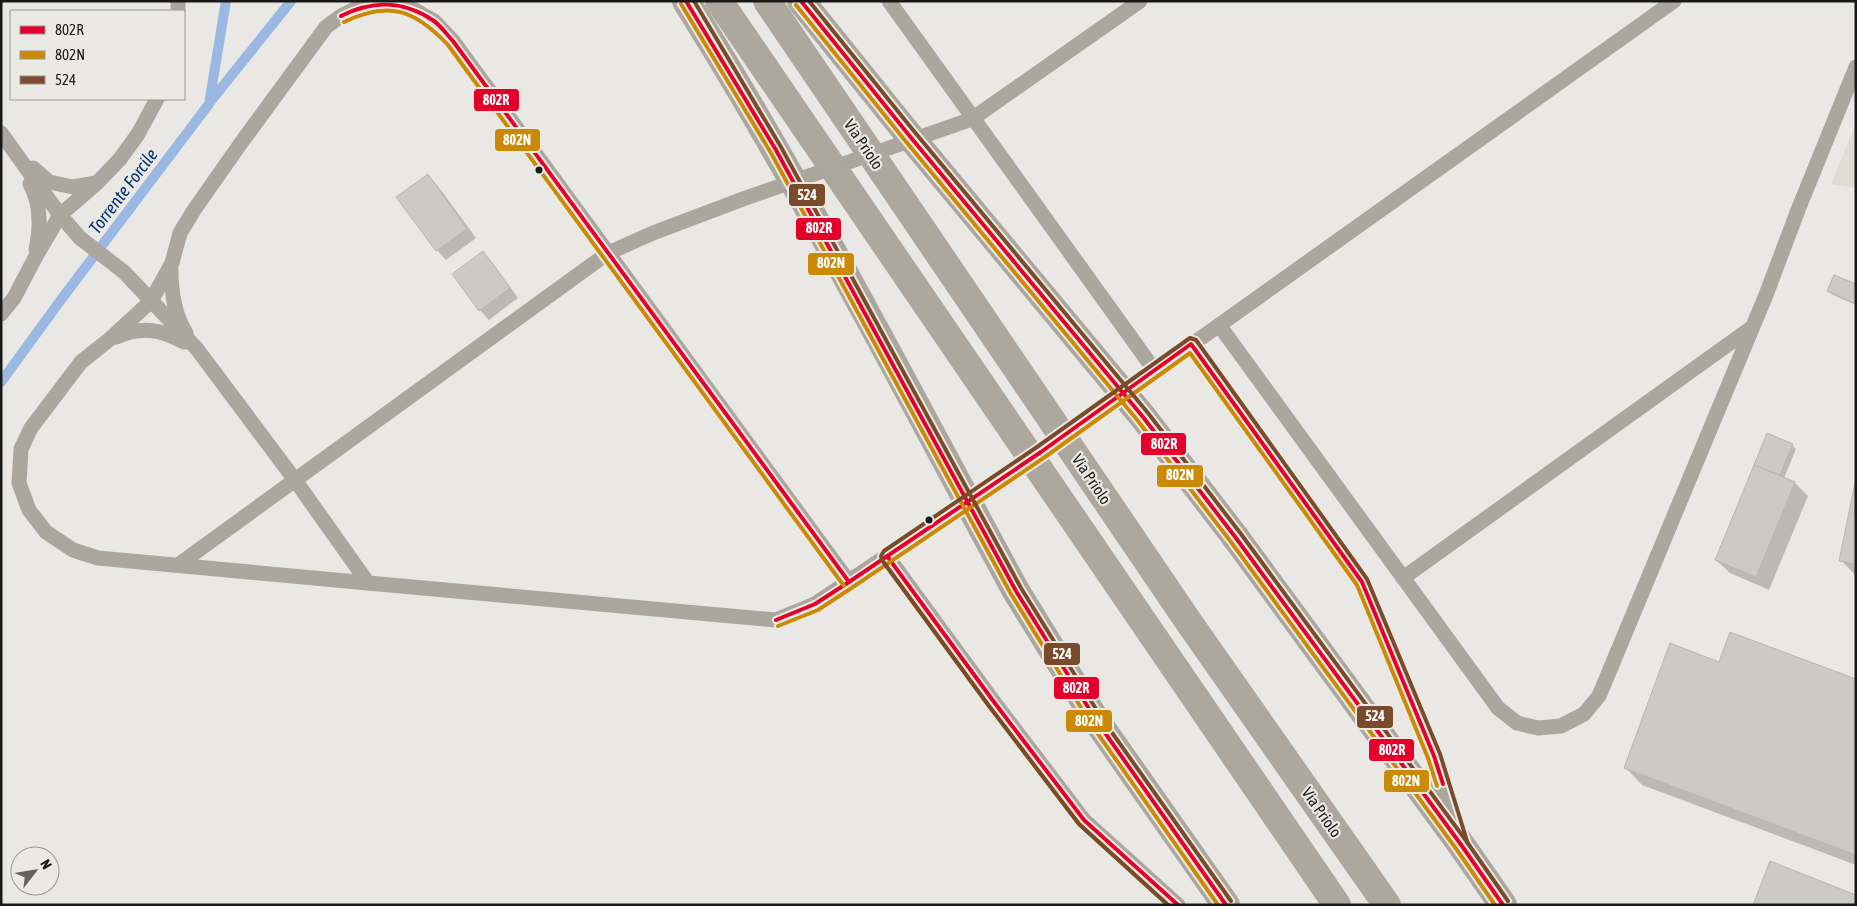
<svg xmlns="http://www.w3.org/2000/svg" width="1857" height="906" font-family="'Asap Condensed',sans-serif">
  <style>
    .built { fill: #dfdcd3 }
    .shadow { fill: #0003 }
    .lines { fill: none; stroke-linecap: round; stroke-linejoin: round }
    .stream { stroke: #9bb8e2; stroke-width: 10 }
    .building { fill: #cccac8; stroke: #b8b6b4 }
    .service { stroke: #aba69e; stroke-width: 15 }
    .tertiary { stroke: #aba69e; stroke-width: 28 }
    .tertiary-bridge { stroke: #aba69e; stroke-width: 28 }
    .primary-bridge { stroke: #ada79e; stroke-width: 28 }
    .bus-1-casing { stroke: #ebe9e3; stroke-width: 8 }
    .bus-2-casing { stroke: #ebe9e3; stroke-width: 8 }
    .bus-3-casing { stroke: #ebe9e3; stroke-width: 8 }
    .bus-1 { stroke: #e4002b; stroke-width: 4 }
    .bus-2 { stroke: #cb8a05; stroke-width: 4 }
    .bus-3 { stroke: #7a4b2a; stroke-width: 4 }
    .bus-dot { fill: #191917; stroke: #ebe9e3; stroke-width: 2 }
    .labels { text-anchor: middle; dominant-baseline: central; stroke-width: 4.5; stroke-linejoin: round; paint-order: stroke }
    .street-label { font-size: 16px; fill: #191917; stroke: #ebe9e3 }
    .water-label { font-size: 18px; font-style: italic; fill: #003279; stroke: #ebe9e3 }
    .line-badge { stroke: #ebe9e3; stroke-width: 2 }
    .badge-label { font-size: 14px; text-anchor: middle; font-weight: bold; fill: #fff }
  </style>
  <rect width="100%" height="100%" fill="#e9e8e5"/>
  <polygon class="built" points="1856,124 1856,188 1831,184"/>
  <g class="shadow">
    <polygon points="428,176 437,185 476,238 446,260 437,250"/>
    <polygon points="483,252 492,262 518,298 489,320 480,310"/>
    <polygon points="1856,286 1856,305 1833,295 1829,290"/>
    <polygon points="1768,435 1792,445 1796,449 1784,478 1795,483 1808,496 1769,590 1730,573 1716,560"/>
    <polygon points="1856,484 1856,576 1841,560"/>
    <polygon points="1720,663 1856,681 1856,865 1642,785 1625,767"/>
  </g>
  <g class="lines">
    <g class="stream">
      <polyline points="210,102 291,1"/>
      <polyline points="1,382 63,297 209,104 226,1"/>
    </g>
  </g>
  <g class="building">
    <polygon points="428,174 467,229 436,251 396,197"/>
    <polygon points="483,251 510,288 479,311 452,274"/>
    <polygon points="1834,275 1856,284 1856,304 1827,291"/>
    <polygon points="1767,433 1793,444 1780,475 1754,465"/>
    <polygon points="1754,465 1795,482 1756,577 1715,560"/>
    <polygon points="1856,478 1856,564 1839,561"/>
    <polygon points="1730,632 1856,679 1856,855 1624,768 1670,643 1719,662"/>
    <polygon points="1770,861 1856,895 1856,905 1753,905"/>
  </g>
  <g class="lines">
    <g class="service">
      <polyline points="178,1 178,11"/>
      <polyline points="889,1 1155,371"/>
      <polyline points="1,133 60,215 80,238 124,272 197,349 295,480 368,583 776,620 815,604 1041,452 1674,1"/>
      <polyline points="33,168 49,182 73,187 96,183"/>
      <path d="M30,184C41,204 41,226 36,249"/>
      <path d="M171,269C171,290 174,314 186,333"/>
      <polyline points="1,314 14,298 35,258 60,215 97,183 120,159 138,134 157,99"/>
      <polyline points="1219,325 1498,708 1517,723 1538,728 1561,726 1584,714 1599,696 1766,295 1798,210 1856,67"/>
      <path d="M116,337C142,326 160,329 184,342"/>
      <polyline points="1191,344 1362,582 1434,756 1456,825"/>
      <polyline points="887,556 994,702 1084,820 1178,905"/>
      <polyline points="178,565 608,253 653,233 743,199 972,119 1140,1"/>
      <polyline points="1403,578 1751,328"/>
      <polyline points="368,583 98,558 73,550 46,532 29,510 19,483 21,449 31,428 81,362 110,339 151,301 172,263 180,233 194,210 241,143 326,27 341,16 357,8 385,2 413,9 434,21 453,41 849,582"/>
    </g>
    <g class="tertiary">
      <polyline points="1236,538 1462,846 1503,905"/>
      <polyline points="1058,659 1096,720 1226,905"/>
    </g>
    <g class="tertiary-bridge">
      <path d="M686,1C806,192 908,393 1016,591L1058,659"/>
      <polyline points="801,1 908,134 1143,417 1236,538"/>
    </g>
    <g class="primary-bridge">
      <polyline points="719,1 1337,905"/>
      <polyline points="767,1 1188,621 1387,905"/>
    </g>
    <defs>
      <g id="bus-1">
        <polyline points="686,1 776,150 1016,591 1096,720 1226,905"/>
        <polyline points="801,1 908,134 1143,417 1236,538 1462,846 1503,905"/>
        <path d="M341,16C373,0 403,0 434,21C441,26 447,35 453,41L849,582"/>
        <polyline points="887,556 994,702 1084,820 1178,905"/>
        <polyline points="776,620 815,604 849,582 1041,452 1191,344 1362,582 1434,756 1443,784"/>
      </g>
      <g id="bus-2">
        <polyline points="681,4 771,153 1011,594 1091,724 1218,905"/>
        <polyline points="796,5 903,138 1138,421 1231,542 1457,850 1495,905"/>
        <path d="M344,22C389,0 415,10 448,45L844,586"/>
        <polyline points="882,560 989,706 1079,824 1168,905"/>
        <polyline points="778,626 818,610 853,587 1045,457 1190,353 1357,585 1428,758 1437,786"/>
      </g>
      <g id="bus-3">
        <polyline points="694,1 781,147 1021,588 1101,717 1231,901"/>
        <polyline points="809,1 913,130 1148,413 1241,534 1467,842 1508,901"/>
        <polyline points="1168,905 1079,824 989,706 882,560 881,556 884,551 1037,447 1190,338 1196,340 1367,579 1440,754 1468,844"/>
      </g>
    </defs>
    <use href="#bus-1" class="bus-1-casing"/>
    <use href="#bus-2" class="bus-2-casing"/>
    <use href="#bus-3" class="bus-3-casing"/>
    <use href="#bus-1" class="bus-1"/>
    <use href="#bus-2" class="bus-2"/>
    <use href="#bus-3" class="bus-3"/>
  </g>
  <g class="bus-dot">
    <circle cx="539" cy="170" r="4.5"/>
    <circle cx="929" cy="520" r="4.5"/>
  </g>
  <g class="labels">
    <g class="street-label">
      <text transform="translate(864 144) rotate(56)">Via Priolo</text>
      <text transform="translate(1092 479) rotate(56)">Via Priolo</text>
      <text transform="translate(1322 812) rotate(55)">Via Priolo</text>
    </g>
    <g class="water-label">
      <text transform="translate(123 191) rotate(-53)">Torrente Forcile</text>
    </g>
  </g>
  <g class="line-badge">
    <rect x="473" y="88" width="47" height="24" rx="5" fill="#e4002b"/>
    <rect x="494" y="128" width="47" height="24" rx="5" fill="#cb8a05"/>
    <rect x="788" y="183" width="38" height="24" rx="5" fill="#7a4b2a"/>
    <rect x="795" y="217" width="47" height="24" rx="5" fill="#e4002b"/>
    <rect x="807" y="252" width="48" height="24" rx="5" fill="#cb8a05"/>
    <rect x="1140" y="432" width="47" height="24" rx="5" fill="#e4002b"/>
    <rect x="1156" y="464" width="48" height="24" rx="5" fill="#cb8a05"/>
    <rect x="1043" y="642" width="38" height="24" rx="5" fill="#7a4b2a"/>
    <rect x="1053" y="676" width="47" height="24" rx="5" fill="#e4002b"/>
    <rect x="1356" y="705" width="38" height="24" rx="5" fill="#7a4b2a"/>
    <rect x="1065" y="709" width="48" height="24" rx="5" fill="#cb8a05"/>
    <rect x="1368" y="738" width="47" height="24" rx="5" fill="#e4002b"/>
    <rect x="1383" y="769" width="47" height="24" rx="5" fill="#cb8a05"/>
  </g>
  <g class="badge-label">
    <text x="496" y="105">802R</text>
    <text x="517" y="145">802N</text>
    <text x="807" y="200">524</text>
    <text x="819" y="233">802R</text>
    <text x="831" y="268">802N</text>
    <text x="1164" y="449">802R</text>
    <text x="1180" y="480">802N</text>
    <text x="1062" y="659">524</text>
    <text x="1076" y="693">802R</text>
    <text x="1375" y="721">524</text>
    <text x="1089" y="726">802N</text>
    <text x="1392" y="755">802R</text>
    <text x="1406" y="786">802N</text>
  </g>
  <rect width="1857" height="906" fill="none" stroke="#191917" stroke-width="5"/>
  <rect x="10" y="10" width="175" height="90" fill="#ebe9e3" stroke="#979691"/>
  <rect x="20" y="26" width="25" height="8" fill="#e4002b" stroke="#979691"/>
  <text x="55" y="35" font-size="15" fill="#191917">802R</text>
  <rect x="20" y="51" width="25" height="8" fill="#cb8a05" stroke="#979691"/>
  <text x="55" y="60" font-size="15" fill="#191917">802N</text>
  <rect x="20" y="76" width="25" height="8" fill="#7a4b2a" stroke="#979691"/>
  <text x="55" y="85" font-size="15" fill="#191917">524</text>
  <g transform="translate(35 871) rotate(59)"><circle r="24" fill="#ebe9e3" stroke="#979691"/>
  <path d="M0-4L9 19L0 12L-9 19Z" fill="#62615f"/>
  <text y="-8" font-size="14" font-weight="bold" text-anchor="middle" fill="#191917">N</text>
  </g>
</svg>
